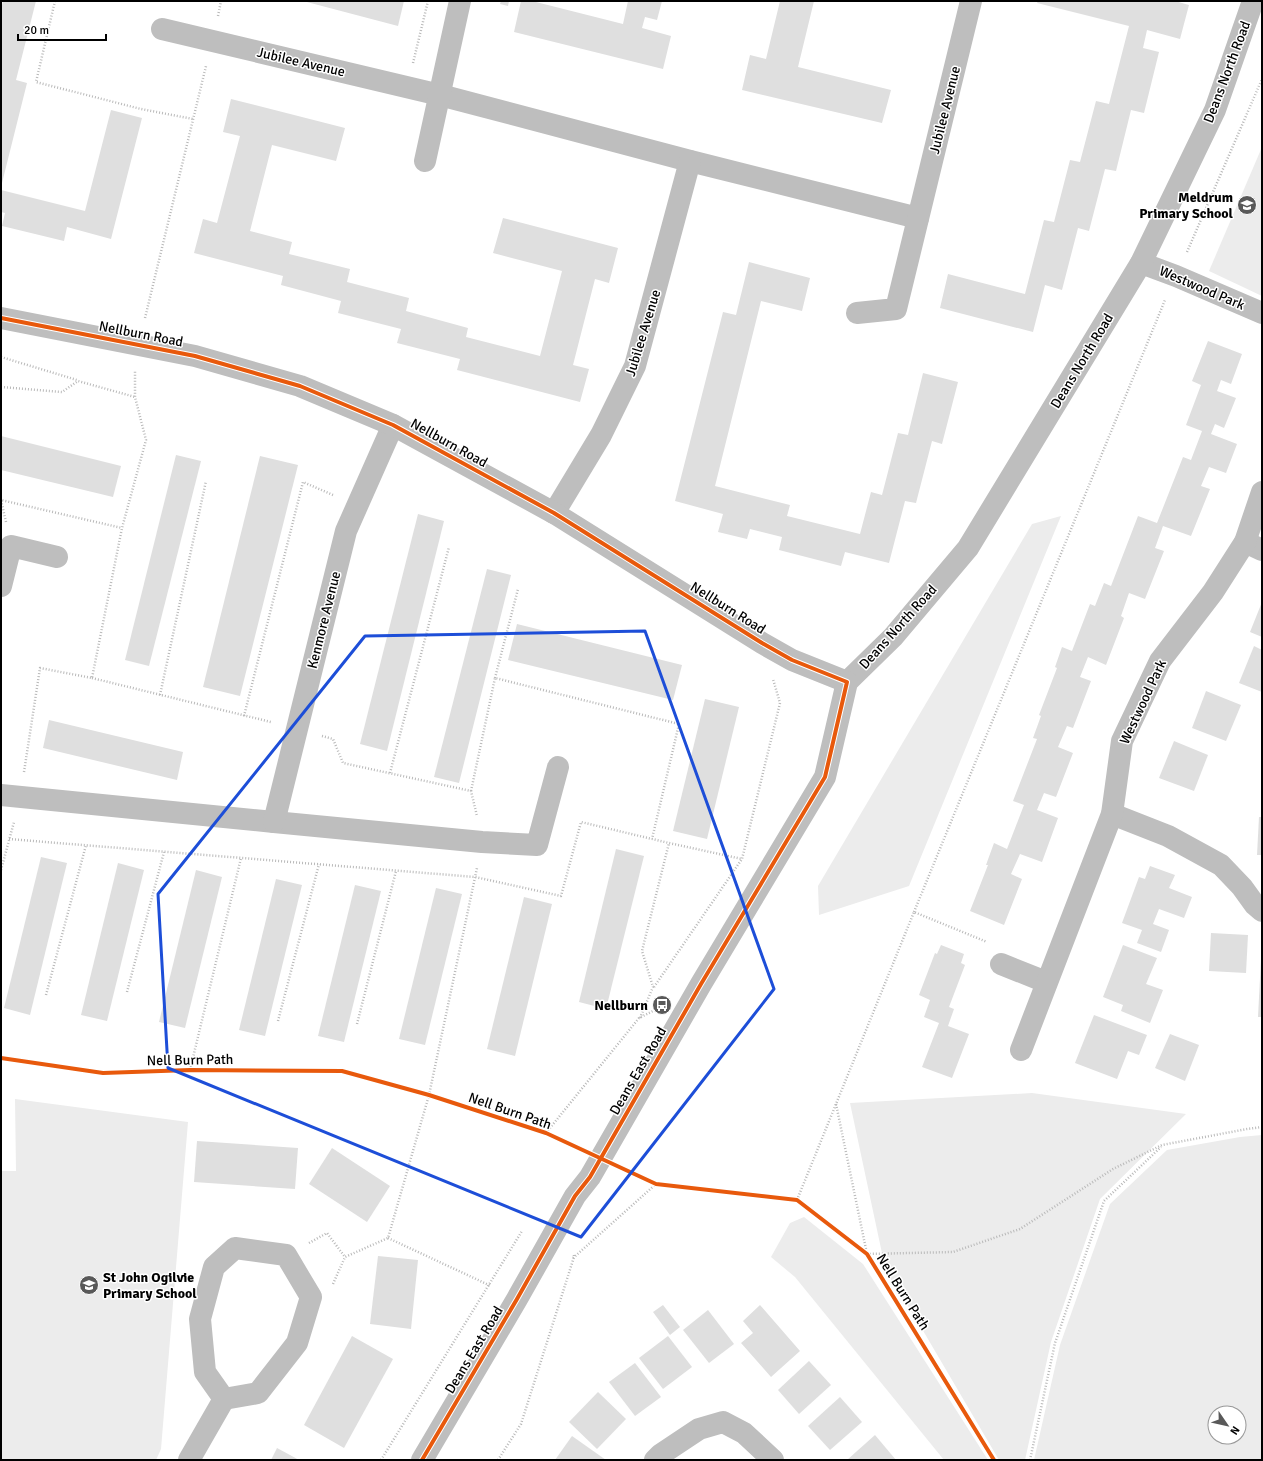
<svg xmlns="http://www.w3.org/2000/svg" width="1263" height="1461" font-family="Signika,sans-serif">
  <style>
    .green { fill: #ececec; fill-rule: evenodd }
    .building { fill: #dfdfdf }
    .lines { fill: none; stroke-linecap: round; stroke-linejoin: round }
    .path { stroke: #b9b9b9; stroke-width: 2.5; stroke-dasharray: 1 2; stroke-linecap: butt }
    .minor { stroke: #bebebe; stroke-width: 22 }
    .tertiary { stroke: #bebebe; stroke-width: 22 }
    .cycleway-casing { stroke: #fff; stroke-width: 6 }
    .cycleway { stroke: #e8590c; stroke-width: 4 }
    .marked { fill: none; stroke: #1d4ed8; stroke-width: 3; stroke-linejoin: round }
    .labels { text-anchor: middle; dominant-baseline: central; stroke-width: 3; stroke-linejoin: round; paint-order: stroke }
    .street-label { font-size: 14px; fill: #000; stroke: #fff }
    .poi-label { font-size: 14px; font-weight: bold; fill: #000; stroke: #fff; text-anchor: end }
  </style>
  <rect width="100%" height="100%" fill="#fff"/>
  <g class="green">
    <polygon points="1262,147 1262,296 1209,271"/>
    <polygon points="1061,516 909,886 819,915 818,886 1032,524"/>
    <polygon points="1032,1093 1186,1114 1100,1199 1051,1342 1025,1460 999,1460 915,1317 886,1272 850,1103"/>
    <polygon points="15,1099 188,1122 161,1449 156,1460 1,1460 1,1171 16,1171"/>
    <path d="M1262,1135V1460H1034L1060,1345L1110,1204L1167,1150L1240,1137ZM1215,1413H1239V1437H1215Z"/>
    <polygon points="804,1217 863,1264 988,1460 944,1460 795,1277 771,1257 790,1223"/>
  </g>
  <g class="building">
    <polygon points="3,1 36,1 16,80 27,83 2,183 1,9"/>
    <polygon points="303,1 404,1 398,26"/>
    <polygon points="501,1 509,1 508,6 500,4"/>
    <polygon points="521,1 532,1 623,24 628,1 662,1 657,20 645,17 642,28 671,36 663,69 514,32"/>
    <polygon points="780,1 814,1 798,67 891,90 882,123 742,90 750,55 766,59"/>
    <polygon points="1038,1 1175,1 1189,5 1180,39 1147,30 1143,48 1159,52 1144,113 1131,110 1116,171 1105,169 1089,231 1078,228 1062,290 1045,285 1033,332 940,308 948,274 1025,294 1044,220 1054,222 1070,160 1080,162 1096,101 1109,104 1129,26 1037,3"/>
    <polygon points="231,99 345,128 336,161 272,145 250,231 292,242 289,254 350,269 347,282 409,298 406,311 468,328 466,337 540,356 562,271 493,253 503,218 618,248 609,283 595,279 573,365 589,369 580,402 457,370 460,359 397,343 401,329 338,313 341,301 281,285 283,276 194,253 203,219 217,223 240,136 223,132"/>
    <polygon points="111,110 142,118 111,239 67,227 64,241 2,226 5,213 1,212 1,190 85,211"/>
    <polygon points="749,262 810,278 802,311 761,301 715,486 790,505 787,516 860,534 871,492 882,495 898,433 908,435 923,373 958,382 942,444 932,441 916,503 905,501 889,563 845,552 841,566 779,550 782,537 750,529 747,539 718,532 723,514 675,501 723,312 736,315"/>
    <polygon points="1208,341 1242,354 1231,384 1221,380 1217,391 1236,398 1224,428 1215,424 1211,434 1237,444 1226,473 1209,467 1201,486 1210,489 1191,536 1163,526 1155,548 1164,551 1145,599 1129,593 1121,616 1124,618 1106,665 1088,657 1080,677 1091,681 1073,728 1067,726 1058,747 1073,753 1056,797 1044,793 1037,810 1058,818 1042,862 1020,854 1011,874 1022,879 1004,925 970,911 988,865 986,865 994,843 1007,849 1024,805 1013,801 1037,739 1033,738 1041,716 1039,715 1057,668 1055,667 1062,647 1072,651 1090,604 1095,606 1104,583 1111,586 1138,516 1157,523 1183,457 1191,460 1202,431 1186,425 1201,385 1192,381"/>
    <polygon points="1,436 121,466 113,497 1,470"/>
    <polygon points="176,455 201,461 149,666 125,660"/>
    <polygon points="260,456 298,465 240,696 203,687"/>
    <polygon points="418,514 444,521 387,751 360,744"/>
    <polygon points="487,569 511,575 459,783 434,777"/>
    <polygon points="1262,602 1262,637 1250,632"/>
    <polygon points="517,624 682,665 673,700 508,660"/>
    <polygon points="1254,646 1262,650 1262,692 1239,683"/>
    <polygon points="1206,691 1241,705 1226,741 1192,728"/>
    <polygon points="705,699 739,707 707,839 673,831"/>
    <polygon points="49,720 183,752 177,780 43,748"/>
    <polygon points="1174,741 1208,755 1194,791 1159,778"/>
    <polygon points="1259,817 1262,817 1262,855 1257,855"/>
    <polygon points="616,849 644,856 606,1009 579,1002"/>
    <polygon points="41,857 67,863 30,1015 4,1008"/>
    <polygon points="118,863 144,870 107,1021 81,1015"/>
    <polygon points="1150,866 1175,875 1169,888 1192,897 1184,918 1159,909 1153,924 1169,930 1161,952 1137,943 1142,930 1122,923 1139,877 1145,879"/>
    <polygon points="196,870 222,877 185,1028 159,1022"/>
    <polygon points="276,879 302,885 265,1036 239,1030"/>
    <polygon points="355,885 381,891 344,1042 318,1036"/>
    <polygon points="436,888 462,894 425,1045 399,1039"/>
    <polygon points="524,897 552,904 515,1056 487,1049"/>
    <polygon points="1211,933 1248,935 1246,973 1209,971"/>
    <polygon points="941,945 964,954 961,963 965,965 949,1007 954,1009 948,1026 969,1034 952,1078 922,1067 939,1023 924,1017 930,1000 919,995 935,953 937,954"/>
    <polygon points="1123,945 1157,958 1146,984 1163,990 1150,1023 1121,1011 1123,1005 1103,997"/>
    <polygon points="1261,959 1262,960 1262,1017 1258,1017"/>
    <polygon points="1094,1015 1147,1035 1139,1055 1128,1051 1117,1079 1075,1063"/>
    <polygon points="1170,1034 1199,1045 1185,1081 1155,1068"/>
    <polygon points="197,1141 298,1148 295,1189 194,1182"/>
    <polygon points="332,1148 390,1186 367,1222 309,1184"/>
    <polygon points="378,1256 418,1260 411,1329 370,1324"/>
    <polygon points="663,1305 680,1327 670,1335 653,1312"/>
    <polygon points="760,1305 800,1351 771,1377 741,1343 753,1333 743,1321"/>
    <polygon points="708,1310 734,1344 709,1363 683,1330"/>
    <polygon points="352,1336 393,1359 344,1448 304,1425"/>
    <polygon points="668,1336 692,1367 663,1389 639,1358"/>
    <polygon points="809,1361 831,1385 799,1414 778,1390"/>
    <polygon points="635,1363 661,1397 635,1416 609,1382"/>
    <polygon points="598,1392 626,1419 597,1449 569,1422"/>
    <polygon points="840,1397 862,1422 830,1450 808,1426"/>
    <polygon points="875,1435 896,1460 847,1460"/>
    <polygon points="572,1436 606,1460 555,1460"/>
    <polygon points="277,1448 290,1455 299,1460 271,1460"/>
  </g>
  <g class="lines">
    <g class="path">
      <polyline points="55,1 36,82 141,109 193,119"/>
      <polyline points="218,16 221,1"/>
      <polyline points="413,63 428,1"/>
      <polyline points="1187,252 1262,79"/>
      <polyline points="145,318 206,66"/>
      <polyline points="1,357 77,380"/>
      <polyline points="1,387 62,392 78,381 135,397"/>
      <polyline points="6,522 1,500 122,528"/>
      <polyline points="92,678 271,722"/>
      <polyline points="495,678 518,589"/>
      <polyline points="160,695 206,481"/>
      <polyline points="244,716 303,482 333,495"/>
      <polyline points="322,736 333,739 343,763 471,791 477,816"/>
      <polyline points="24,772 40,668 92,678 122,528 146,440 135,397 135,371"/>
      <polyline points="390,773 449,547"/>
      <polyline points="471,791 495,678 679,724 652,839"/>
      <polyline points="9,839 475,877 561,896 581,822 669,843 742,859 780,703 773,679"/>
      <polyline points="1,870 14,822"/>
      <polyline points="914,912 1165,300"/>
      <polyline points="654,987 742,859"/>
      <polyline points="127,992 164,852"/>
      <polyline points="46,995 86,845"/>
      <polyline points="640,1018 653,987 642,951 669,843"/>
      <polyline points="278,1021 319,864"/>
      <polyline points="357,1024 396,871"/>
      <polyline points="190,1070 241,858"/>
      <polyline points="836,1104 867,1254 953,1252 1020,1229 1113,1169 1162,1145 1247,1129 1262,1127"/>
      <polyline points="546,1133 639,1018 655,1010"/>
      <polyline points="797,1200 914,912 987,942"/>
      <polyline points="388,1238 491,1286"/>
      <polyline points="309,1243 327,1233 345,1257"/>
      <polyline points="573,1258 656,1184"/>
      <polyline points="333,1284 345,1257 388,1238 429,1095 477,868"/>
      <polyline points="381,1460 522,1231"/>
      <polyline points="498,1460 521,1424 574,1257 574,1253"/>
      <polyline points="1030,1460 1055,1343 1104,1201 1161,1147"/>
    </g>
    <g class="minor">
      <polyline points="162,29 440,95 690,161 918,218"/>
      <polyline points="425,161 460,1"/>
      <polyline points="1141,263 1176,276 1262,313"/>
      <polyline points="857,313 896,309 971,1"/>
      <polyline points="554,513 601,435 635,366 690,161"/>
      <polyline points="1245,542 1262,550"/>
      <polyline points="1,586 11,546 57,557"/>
      <polyline points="1,795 274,822 482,842 537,845 558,767"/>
      <polyline points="1112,814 1168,836 1221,865 1242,887 1255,905 1262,911"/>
      <polyline points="274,822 346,531 393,425"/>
      <polyline points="1001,964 1046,982"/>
      <polyline points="1021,1050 1112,814 1122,741 1160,661 1213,592 1245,542 1262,492"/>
      <polygon points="235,1248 286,1255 311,1297 297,1343 258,1393 224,1399 205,1372 200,1319 214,1267"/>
      <polyline points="189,1460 224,1399"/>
      <polyline points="655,1460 660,1455 699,1429 723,1422 744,1433 773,1460"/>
    </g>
    <g class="tertiary">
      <polyline points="1,318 195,356 300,386 393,425 554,513 762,643 792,660 847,682"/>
      <polyline points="847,682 893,637 968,548 1141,263 1215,110 1253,1"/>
      <polyline points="422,1460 517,1299 575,1196 590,1177 701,984 825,777 847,682"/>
    </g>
    <defs>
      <g id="cycleway">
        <polyline points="1,318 195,356 300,386 393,425 554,513 762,643 792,660 847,682 825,777 701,984 590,1177 575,1196 517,1299 422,1460"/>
        <polyline points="1,1058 103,1073 190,1070 342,1071 429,1095 546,1133 656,1184 797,1200 867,1254 994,1460"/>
      </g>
    </defs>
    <use href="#cycleway" class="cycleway-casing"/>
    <use href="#cycleway" class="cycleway"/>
  </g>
  <path class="marked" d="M645,631L774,989L581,1237L168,1068L158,894L365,636Z"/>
  <defs>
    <symbol id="school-disc" viewBox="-11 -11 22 22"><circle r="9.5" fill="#595959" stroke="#fff"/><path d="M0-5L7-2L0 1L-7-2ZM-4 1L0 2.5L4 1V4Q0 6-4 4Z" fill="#fff"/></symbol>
    <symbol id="bus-disc" viewBox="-11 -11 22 22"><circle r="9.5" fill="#595959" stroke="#fff"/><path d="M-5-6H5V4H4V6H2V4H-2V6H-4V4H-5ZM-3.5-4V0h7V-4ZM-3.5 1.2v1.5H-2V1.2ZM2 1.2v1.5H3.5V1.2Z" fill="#fff"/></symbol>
  </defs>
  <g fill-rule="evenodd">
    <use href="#school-disc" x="1236" y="194" width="22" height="22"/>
    <use href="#bus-disc" x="651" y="994" width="22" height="22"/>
    <use href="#school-disc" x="78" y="1274" width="22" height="22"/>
  </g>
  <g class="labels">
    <g class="street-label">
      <text transform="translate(301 62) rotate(13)">Jubilee Avenue</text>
      <text transform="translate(1227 72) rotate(-69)">Deans North Road</text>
      <text transform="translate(945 110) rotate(-76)">Jubilee Avenue</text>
      <text transform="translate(1202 288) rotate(23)">Westwood Park</text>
      <text transform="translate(643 333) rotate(-73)">Jubilee Avenue</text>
      <text transform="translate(141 334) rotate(11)">Nellburn Road</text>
      <text transform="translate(1082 361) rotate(-59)">Deans North Road</text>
      <text transform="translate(449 443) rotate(29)">Nellburn Road</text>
      <text transform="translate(728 608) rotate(32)">Nellburn Road</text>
      <text transform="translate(324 620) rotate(-76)">Kenmore Avenue</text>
      <text transform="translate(898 627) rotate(-48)">Deans North Road</text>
      <text transform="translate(1143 702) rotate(-65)">Westwood Park</text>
      <text transform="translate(190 1060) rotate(-1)">Nell Burn Path</text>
      <text transform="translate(638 1071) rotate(-60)">Deans East Road</text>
      <text transform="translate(510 1111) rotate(19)">Nell Burn Path</text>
      <text transform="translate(903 1292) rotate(58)">Nell Burn Path</text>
      <text transform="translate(474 1350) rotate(-59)">Deans East Road</text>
    </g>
    <g class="poi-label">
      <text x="1233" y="197">Meldrum<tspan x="1233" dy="16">Primary School</tspan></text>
      <text x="648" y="1005">Nellburn</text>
      <text x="103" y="1277" text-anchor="start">St John Ogilvie<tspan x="103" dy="16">Primary School</tspan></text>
    </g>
  </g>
  <rect width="1263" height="1461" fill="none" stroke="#000000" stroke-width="4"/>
  <g transform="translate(1227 1425) rotate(124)"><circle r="19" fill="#ffffff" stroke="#999999"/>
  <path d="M0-3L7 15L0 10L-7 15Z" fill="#595959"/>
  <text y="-6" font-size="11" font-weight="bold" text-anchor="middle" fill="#000000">N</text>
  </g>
  <path d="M18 34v6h88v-6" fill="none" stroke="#000000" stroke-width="2"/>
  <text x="24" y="34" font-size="12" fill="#000000" stroke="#ffffff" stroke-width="3" paint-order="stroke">20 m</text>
</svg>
